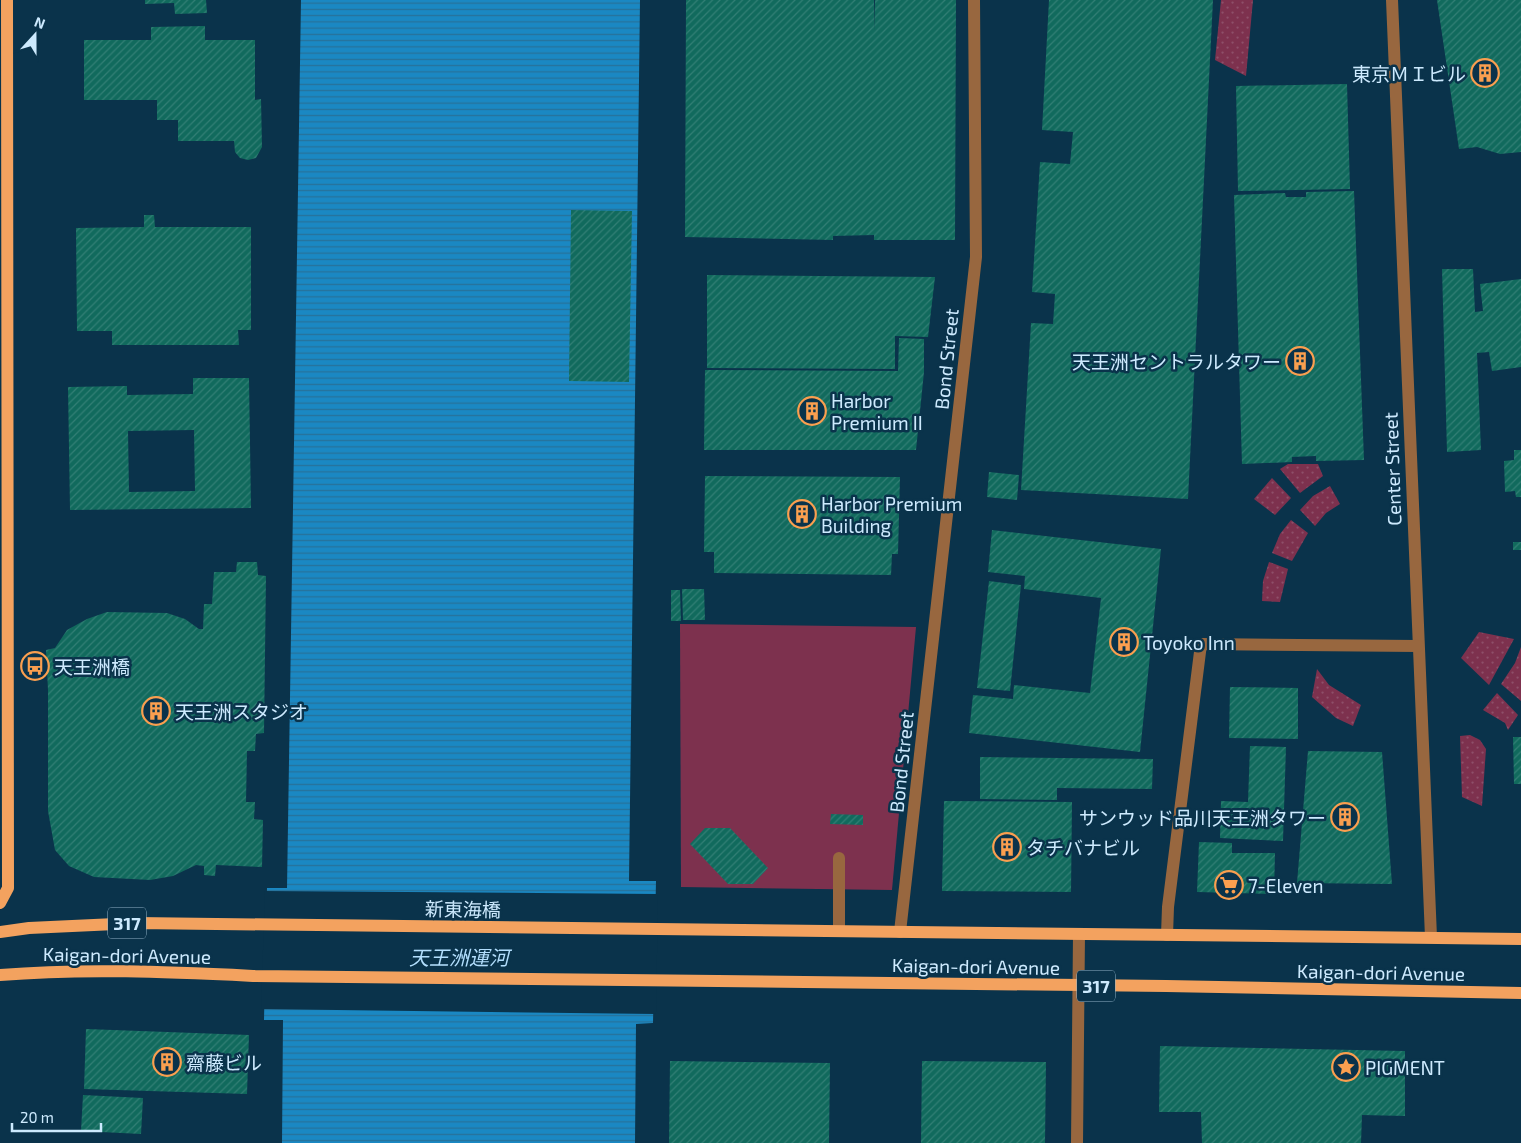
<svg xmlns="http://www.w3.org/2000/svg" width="1521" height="1143" font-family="'Exo 2','Noto Sans JP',sans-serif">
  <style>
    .grass { fill: url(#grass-dots) }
    .pitch { fill: #7d314e }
    .water { fill: url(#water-rules) }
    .pier { fill: #0a334b }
    .building { fill: url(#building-hatch); fill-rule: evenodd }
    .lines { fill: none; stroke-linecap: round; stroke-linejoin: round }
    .minor { stroke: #98673f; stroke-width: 12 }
    .major { stroke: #f3a25f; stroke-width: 12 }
    .labels { text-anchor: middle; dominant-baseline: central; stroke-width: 5; stroke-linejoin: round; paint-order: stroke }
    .shield { fill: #0a334b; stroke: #92b3c8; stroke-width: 1 }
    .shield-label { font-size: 18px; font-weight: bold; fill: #cdeafe }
    .poi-label { font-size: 19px; fill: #cdeafe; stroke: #0a334b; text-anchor: start }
    .street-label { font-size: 19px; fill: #cdeafe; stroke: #0a334b }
    .water-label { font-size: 20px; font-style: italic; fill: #b2defd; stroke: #0a334b }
  </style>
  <defs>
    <pattern id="grass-dots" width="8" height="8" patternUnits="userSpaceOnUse" patternTransform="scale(1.25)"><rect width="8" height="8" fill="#7d314e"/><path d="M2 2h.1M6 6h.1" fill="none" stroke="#8e4f69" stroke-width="1.8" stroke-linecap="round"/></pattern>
    <pattern id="water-rules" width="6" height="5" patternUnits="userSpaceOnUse" patternTransform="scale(1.25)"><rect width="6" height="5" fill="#1a88c3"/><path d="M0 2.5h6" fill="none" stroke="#277199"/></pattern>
    <pattern id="building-hatch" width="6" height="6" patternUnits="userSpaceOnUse" patternTransform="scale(1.25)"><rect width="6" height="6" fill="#116a5d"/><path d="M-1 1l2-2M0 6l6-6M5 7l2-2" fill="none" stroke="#327f75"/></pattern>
  </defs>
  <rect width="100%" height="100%" fill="#0a334b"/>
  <g class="grass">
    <polygon points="1221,0 1253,0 1246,76 1215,60"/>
    <polygon points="1288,464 1318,464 1323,476 1300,493 1280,469"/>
    <polygon points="1272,478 1291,498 1275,515 1254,499"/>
    <polygon points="1330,486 1340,504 1326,513 1315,526 1300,510 1313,496"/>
    <polygon points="1291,520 1308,533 1292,561 1272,553 1280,534"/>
    <polygon points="1269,562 1288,569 1280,602 1262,601 1263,581"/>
    <polygon points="1479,632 1514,639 1489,685 1461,658"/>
    <polygon points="1521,647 1521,701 1501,684 1515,663"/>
    <polygon points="1317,669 1329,685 1361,705 1353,726 1336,718 1312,697"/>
    <polygon points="1497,693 1518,715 1508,730 1505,723 1483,710"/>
    <polygon points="1470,735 1480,740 1486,749 1482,806 1462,797 1460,736"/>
  </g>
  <polygon class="pitch" points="680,624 916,627 892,890 681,887"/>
  <polygon class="water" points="301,0 640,0 629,881 656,881 653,1023 636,1024 635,1143 282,1143 283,1020 264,1020 267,888 287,888"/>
  <polygon class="pier" points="265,891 658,894 656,1014 261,1009"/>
  <g class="building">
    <polygon points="145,0 206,0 207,13 175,14 174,3 145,4"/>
    <polygon points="686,0 874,0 875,31 875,0 956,0 955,240 874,240 874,235 833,236 833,240 685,237"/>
    <polygon points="1049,0 1213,0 1188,499 1021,490 1031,323 1053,324 1055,294 1032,292 1040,162 1070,164 1073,132 1042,130"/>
    <polygon points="1437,0 1521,0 1521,152 1500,154 1477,147 1459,149"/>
    <polygon points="205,26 205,40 255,40 255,100 261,99 262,147 256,158 248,160 240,158 235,152 234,141 178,141 178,120 157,120 157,100 84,100 84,40 151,40 151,27"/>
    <polygon points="1347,84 1350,189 1238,191 1236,86"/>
    <polygon points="1354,191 1364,460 1316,461 1316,456 1292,457 1292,462 1242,464 1234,195 1285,193 1286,197 1306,197 1306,192"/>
    <polygon points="571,210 632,211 629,382 569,381"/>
    <polygon points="144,215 154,215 155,227 251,227 251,330 238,330 239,345 112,345 112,331 77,331 76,228 144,227"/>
    <polygon points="1442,269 1473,269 1475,312 1483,311 1480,284 1521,279 1521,367 1492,371 1489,352 1477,353 1481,450 1447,452"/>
    <polygon points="707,275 935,277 928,337 895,336 895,369 707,368"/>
    <polygon points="899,338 924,339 924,372 916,450 704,450 705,370 898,371"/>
    <path d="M193,378H249L251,508L70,510L68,387L127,386V395L193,394ZM194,430L195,491L129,492L128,431Z"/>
    <polygon points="1514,450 1521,450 1521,497 1516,497 1515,491 1505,492 1504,461 1514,460"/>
    <polygon points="989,472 1019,475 1017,500 987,497"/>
    <polygon points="705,476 900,477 898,554 892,554 891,575 714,573 714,552 704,552"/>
    <polygon points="992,530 1161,549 1140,752 969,733 973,695 1013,699 1014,685 1090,693 1101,598 1024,589 1025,576 988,572"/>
    <rect x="1513" y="542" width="8" height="8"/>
    <polygon points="237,562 257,562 258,575 266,576 264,733 256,734 255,751 247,751 246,802 255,802 254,819 263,820 262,867 216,865 215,876 204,875 204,866 196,865 173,876 150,880 94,877 69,866 55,850 48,811 48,690 46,650 55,648 67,630 87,619 107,612 167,613 185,619 199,629 203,629 204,604 212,604 214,572 236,572"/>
    <polygon points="989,581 1021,585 1010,691 977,688"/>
    <polygon points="682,589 704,589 705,620 683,620"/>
    <polygon points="671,590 680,590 681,621 671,621"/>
    <polygon points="1230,687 1298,688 1298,739 1229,738"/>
    <polygon points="1513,737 1521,737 1521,784 1514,784"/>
    <polygon points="1250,746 1286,747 1283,841 1220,838 1221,801 1248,802"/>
    <polygon points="1308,751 1382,752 1392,884 1297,883"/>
    <polygon points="980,757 1153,759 1152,789 1057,788 1057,800 980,799"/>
    <polygon points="944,801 1072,802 1071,892 942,891"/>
    <polygon points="831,814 863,815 863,825 830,824"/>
    <polygon points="705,828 730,828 768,868 753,884 728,884 690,844"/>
    <polygon points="1199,842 1232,843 1232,853 1275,853 1274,894 1197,892"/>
    <polygon points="86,1029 249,1035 247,1094 84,1089"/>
    <polygon points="1160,1046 1405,1051 1405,1116 1362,1115 1361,1143 1202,1143 1201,1112 1159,1112"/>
    <polygon points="670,1061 830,1063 829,1143 669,1143"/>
    <polygon points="922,1061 1046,1062 1045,1143 921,1143"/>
    <polygon points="83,1095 143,1098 141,1134 81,1131"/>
  </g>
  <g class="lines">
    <g class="minor">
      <polyline points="1392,0 1431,937"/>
      <polyline points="839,858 839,931"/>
      <polyline points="900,932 976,257 974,0"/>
      <polyline points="1167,935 1168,907 1201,644 1418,646"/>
      <polyline points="1077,1143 1079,934"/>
    </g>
    <g class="major">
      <polyline points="0,903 8,888 7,0"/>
      <polyline points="0,932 29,928 137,923 1521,939"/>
      <path d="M0,975C85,968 169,972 255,976L1166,986L1521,993"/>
    </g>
  </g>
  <defs>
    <symbol id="building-ring" viewBox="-11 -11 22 22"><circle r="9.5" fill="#0a334b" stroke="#fa9f4f" stroke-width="1.5"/><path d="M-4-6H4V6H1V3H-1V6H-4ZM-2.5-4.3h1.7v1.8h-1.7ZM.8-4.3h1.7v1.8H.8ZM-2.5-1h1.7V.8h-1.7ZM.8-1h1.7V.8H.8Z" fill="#fa9f4f"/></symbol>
    <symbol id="bus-ring" viewBox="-11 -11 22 22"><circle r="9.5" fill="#0a334b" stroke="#fa9f4f" stroke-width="1.5"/><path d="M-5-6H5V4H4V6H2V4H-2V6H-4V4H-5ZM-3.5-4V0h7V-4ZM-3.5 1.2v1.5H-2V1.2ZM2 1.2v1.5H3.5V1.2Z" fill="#fa9f4f"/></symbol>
    <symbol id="supermarket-ring" viewBox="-11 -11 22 22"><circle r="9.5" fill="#0a334b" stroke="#fa9f4f" stroke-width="1.5"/><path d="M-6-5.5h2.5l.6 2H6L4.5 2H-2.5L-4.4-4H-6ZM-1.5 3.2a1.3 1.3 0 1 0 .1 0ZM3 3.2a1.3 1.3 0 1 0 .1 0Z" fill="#fa9f4f"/></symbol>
    <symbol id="sight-ring" viewBox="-11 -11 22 22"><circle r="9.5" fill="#0a334b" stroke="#fa9f4f" stroke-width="1.5"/><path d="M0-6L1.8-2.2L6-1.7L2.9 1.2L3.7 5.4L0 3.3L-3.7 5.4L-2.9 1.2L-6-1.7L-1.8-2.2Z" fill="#fa9f4f"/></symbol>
  </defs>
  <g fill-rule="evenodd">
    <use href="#building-ring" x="1469" y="57" width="32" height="32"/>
    <use href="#building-ring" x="1284" y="345" width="32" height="32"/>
    <use href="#building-ring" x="796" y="395" width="32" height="32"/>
    <use href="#building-ring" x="786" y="498" width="32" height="32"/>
    <use href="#building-ring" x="1108" y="626" width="32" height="32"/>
    <use href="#bus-ring" x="19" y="650" width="32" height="32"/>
    <use href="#building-ring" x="140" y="695" width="32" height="32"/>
    <use href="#building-ring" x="1329" y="801" width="32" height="32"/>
    <use href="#building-ring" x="991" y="831" width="32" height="32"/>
    <use href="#supermarket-ring" x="1213" y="869" width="32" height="32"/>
    <use href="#building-ring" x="151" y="1046" width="32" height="32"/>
    <use href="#sight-ring" x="1330" y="1051" width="32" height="32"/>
  </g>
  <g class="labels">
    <g class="shield">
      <rect x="108" y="907.5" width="38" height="31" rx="4"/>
      <rect x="1077" y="970.5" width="38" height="31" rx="4"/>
    </g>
    <g class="shield-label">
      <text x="127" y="923">317</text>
      <text x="1096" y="986">317</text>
    </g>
    <g class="poi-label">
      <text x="1466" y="73" text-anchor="end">東京ＭＩビル</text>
      <text x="1281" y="361" text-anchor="end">天王洲セントラルタワー</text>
      <text x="831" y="400">Harbor<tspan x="831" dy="22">Premium II</tspan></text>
      <text x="821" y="503">Harbor Premium<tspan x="821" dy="22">Building</tspan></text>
      <text x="1143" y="642">Toyoko Inn</text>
      <text x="54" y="666">天王洲橋</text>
      <text x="175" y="711">天王洲スタジオ</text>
      <text x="1326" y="817" text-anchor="end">サンウッド品川天王洲タワー</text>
      <text x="1026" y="847">タチバナビル</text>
      <text x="1248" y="885">7-Eleven</text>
      <text x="186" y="1062">齋藤ビル</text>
      <text x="1365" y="1067">PIGMENT</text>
    </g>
    <g class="street-label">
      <text transform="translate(946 359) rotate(-84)">Bond Street</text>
      <text transform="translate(1392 469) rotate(-92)">Center Street</text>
      <text transform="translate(901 762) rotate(-84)">Bond Street</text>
      <text transform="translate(463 909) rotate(1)">新東海橋</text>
      <text transform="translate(127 955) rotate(1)">Kaigan-dori Avenue</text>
      <text transform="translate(976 966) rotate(1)">Kaigan-dori Avenue</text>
      <text transform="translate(1381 972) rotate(1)">Kaigan-dori Avenue</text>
    </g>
    <g class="water-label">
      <text x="459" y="957">天王洲運河</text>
    </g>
  </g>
  <g transform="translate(35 35) rotate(21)" stroke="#0a334b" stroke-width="4" paint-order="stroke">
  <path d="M0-4L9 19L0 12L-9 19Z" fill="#cdeafe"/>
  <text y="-8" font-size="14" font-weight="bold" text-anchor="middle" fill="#cdeafe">N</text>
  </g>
  <path d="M12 1123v8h89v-8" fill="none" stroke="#cdeafe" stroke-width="2.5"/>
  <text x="20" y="1123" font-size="15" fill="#cdeafe" stroke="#0a334b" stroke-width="4" paint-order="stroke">20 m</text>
</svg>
